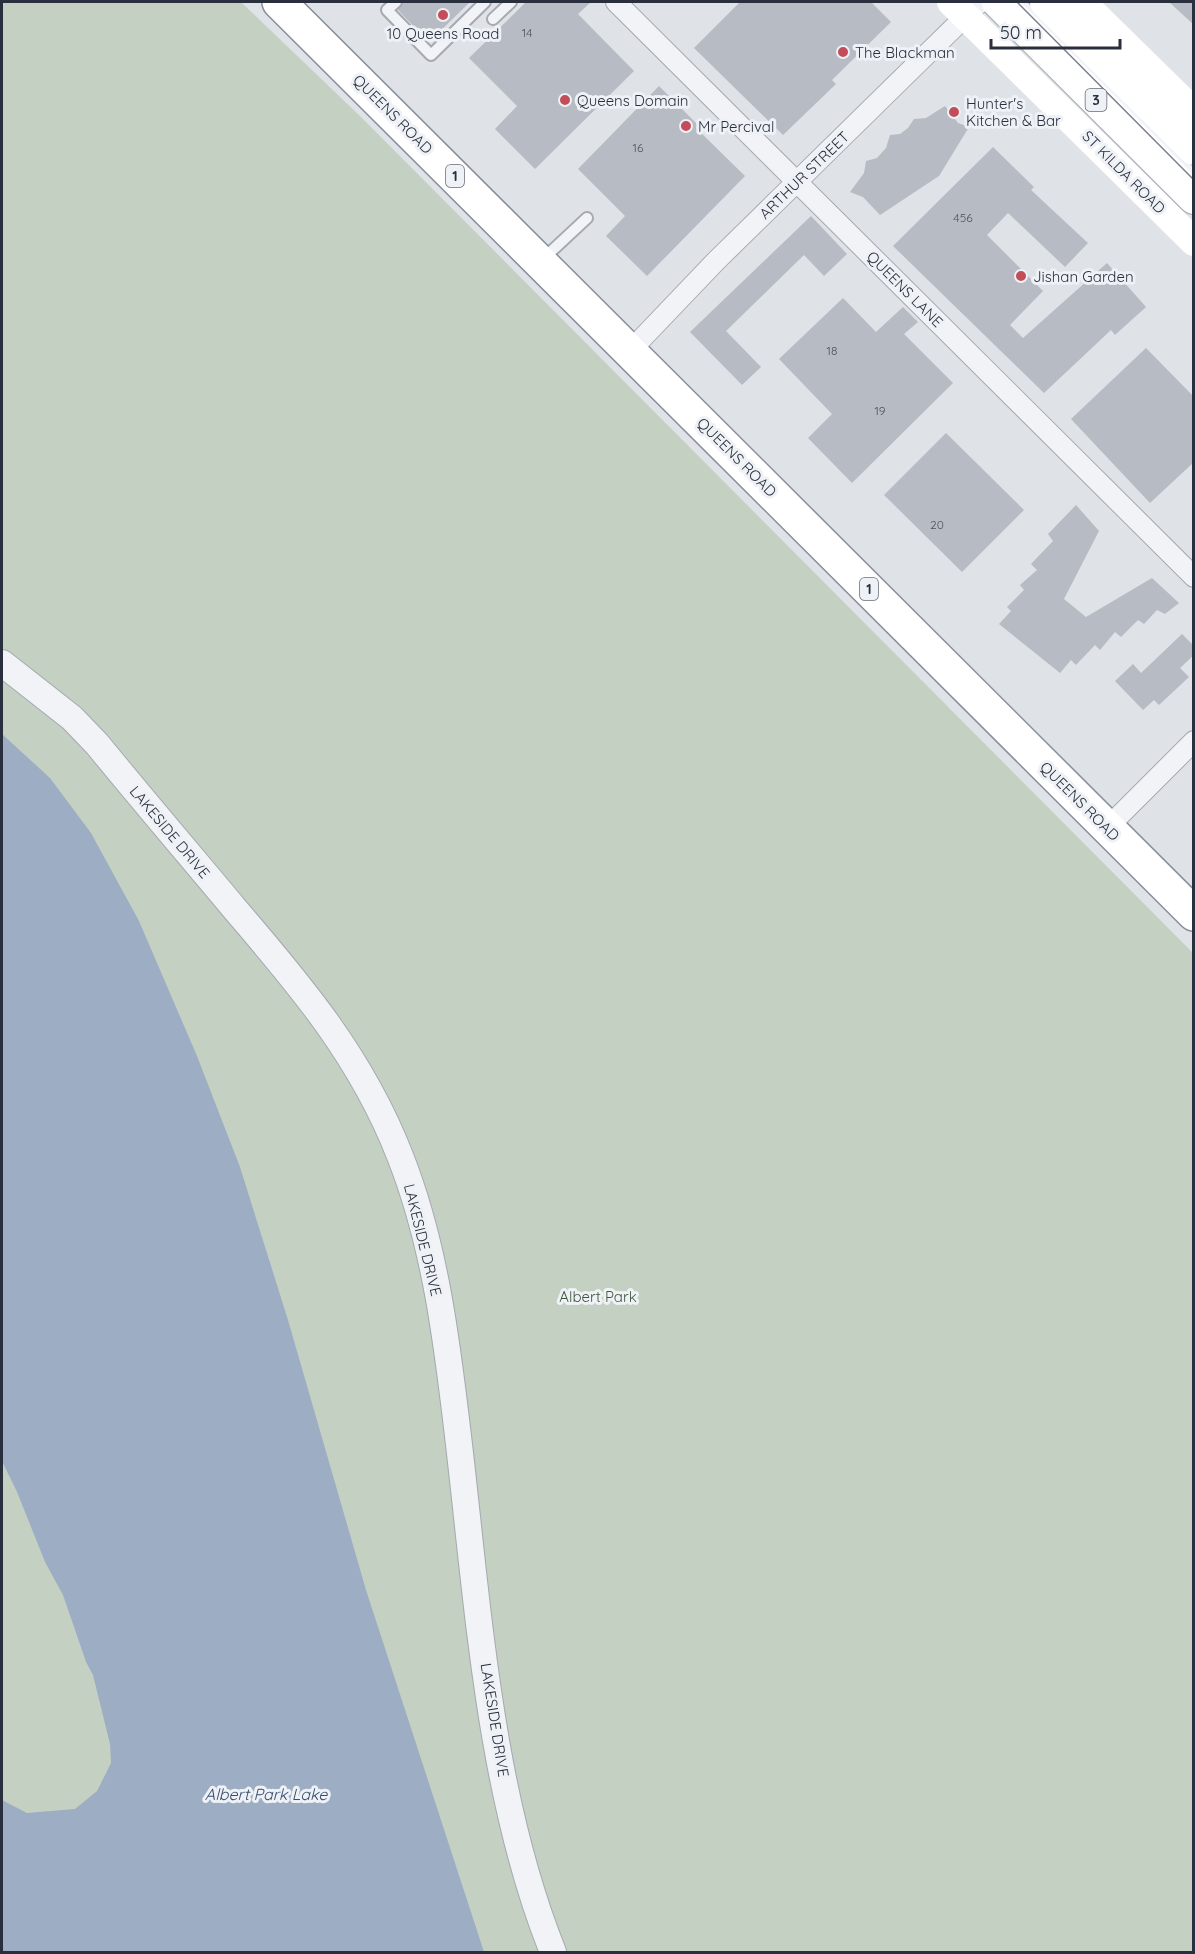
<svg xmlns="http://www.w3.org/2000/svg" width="1195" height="1954" font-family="Quicksand,sans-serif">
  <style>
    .green { fill: #c4d0c1 }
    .water { fill: #9daec4 }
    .building { fill: #b7bbc3 }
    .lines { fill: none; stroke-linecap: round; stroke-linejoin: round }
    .service-casing { stroke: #a5a9b1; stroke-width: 14 }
    .minor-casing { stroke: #a5a9b1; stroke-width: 22 }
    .tertiary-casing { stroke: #a5a9b1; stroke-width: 28 }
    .primary-casing { stroke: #9fa6b2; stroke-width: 34 }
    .trunk-casing { stroke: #888f9c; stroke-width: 36 }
    .service { stroke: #f1f3f6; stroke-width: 10 }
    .minor { stroke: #f1f3f6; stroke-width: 20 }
    .tertiary { stroke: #f1f3f6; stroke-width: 26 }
    .secondary { stroke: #fff; stroke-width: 28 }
    .primary { stroke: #fff; stroke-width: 32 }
    .trunk { stroke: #fff; stroke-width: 33 }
    .tram { stroke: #7a818f; stroke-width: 1.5 }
    .poi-dot { fill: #c34d58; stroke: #eef1f5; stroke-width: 2 }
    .labels { text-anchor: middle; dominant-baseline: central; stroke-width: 6; stroke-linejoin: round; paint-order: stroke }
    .number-label { font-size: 12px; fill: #4c525e }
    .shield { fill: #eef1f5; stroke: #646974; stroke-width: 1.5 }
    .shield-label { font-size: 14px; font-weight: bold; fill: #292f3d }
    .poi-label { font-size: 15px; fill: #292f3d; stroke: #eef1f5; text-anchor: start }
    .street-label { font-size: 15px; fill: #292f3d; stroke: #eef1f5 }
    .park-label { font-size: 15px; fill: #3c5738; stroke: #eef1f5 }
    .water-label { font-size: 16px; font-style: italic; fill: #374c6d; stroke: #eef1f5 }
  </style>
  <rect width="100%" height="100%" fill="#dfe2e7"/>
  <polygon class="green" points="2,2 241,2 361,117 1193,953 1193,1952 2,1952"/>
  <polygon class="water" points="2,734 50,778 91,833 139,921 197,1056 240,1167 288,1320 366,1590 484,1952 2,1952 2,1800 27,1813 75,1809 97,1791 111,1763 110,1744 93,1675 86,1662 63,1595 45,1562 17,1492 2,1461"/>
  <g class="building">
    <polygon points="403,2 470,2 429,42 398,10"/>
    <polygon points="526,2 591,2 578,14 634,71 535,169 495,129 517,106 469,58"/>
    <polygon points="740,2 871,2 891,22 832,80 836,84 783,135 694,48"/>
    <polygon points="1169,2 1194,2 1194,25"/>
    <polygon points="659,86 698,125 696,128 745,176 647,276 606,236 625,216 578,169"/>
    <polygon points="945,106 958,123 969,127 939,176 880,215 863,197 850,192 864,173 866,161 877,158 886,148 890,135 900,134 908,128 914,119 926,118"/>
    <polygon points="993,147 1034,187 1031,190 1088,243 1065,267 1008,213 987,235 1043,291 1010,325 1023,338 1107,263 1146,307 1115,335 1111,330 1044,393 893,246"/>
    <polygon points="811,216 847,254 824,276 804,255 726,331 761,367 742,385 690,332"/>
    <polygon points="843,298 876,332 903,307 918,322 904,334 953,383 852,483 808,438 832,414 779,359"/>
    <polygon points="1146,348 1194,397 1194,462 1150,503 1071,419"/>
    <polygon points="946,433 1024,510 962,572 884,495"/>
    <polygon points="1076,505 1099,531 1064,599 1086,617 1152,578 1179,603 1165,614 1157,610 1144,624 1138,620 1121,637 1115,632 1100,650 1095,645 1076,665 1071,660 1060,673 999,624 1011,611 1007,607 1024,590 1020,585 1037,570 1031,564 1053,541 1048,534"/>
    <polygon points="1182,634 1194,646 1194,655 1180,668 1189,677 1159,705 1154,700 1143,710 1115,681 1133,664 1141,673"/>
  </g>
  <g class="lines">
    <defs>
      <g id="service">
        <polyline points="396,2 387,10 431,55 485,2"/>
        <polyline points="1020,2 1194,175"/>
        <polyline points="493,19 511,2"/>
        <polyline points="543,259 587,218"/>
      </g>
      <g id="minor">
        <polyline points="616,2 1194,577"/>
        <polyline points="630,351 716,261 980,2"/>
        <polyline points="1107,828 1194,741"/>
      </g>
      <path id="tertiary" d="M2,663L72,718L97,744C142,799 188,853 234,908C301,986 362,1058 400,1156C435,1244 447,1342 458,1436C478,1605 489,1793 553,1952"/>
      <g id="primary">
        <polyline points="998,2 1194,198"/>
        <polyline points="1046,2 1194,149"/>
      </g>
      <polyline id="trunk" points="279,2 1194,914"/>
    </defs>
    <use href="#service" class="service-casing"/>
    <use href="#minor" class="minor-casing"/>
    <use href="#tertiary" class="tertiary-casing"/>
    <use href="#primary" class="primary-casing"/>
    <use href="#trunk" class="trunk-casing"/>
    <use href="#service" class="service"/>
    <use href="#minor" class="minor"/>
    <use href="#tertiary" class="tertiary"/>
    <g class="secondary">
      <polyline points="951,2 1194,242"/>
      <polyline points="1082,2 1194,112"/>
    </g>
    <use href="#primary" class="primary"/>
    <use href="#trunk" class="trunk"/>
    <polyline class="tram" points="1017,2 1194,180"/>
  </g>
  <g class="poi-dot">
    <circle cx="443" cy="15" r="6"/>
    <circle cx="843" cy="52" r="6"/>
    <circle cx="565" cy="100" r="6"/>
    <circle cx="954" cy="112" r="6"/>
    <circle cx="686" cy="126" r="6"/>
    <circle cx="1021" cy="276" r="6"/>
  </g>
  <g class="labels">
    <g class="number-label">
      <text x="527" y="32">14</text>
      <text x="638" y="147">16</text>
      <text x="963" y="217">456</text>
      <text x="832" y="350">18</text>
      <text x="880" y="410">19</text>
      <text x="937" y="524">20</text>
    </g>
    <g class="shield">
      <rect x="1085.5" y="89" width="21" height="22" rx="4.5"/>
      <rect x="446" y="165" width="18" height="22" rx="4.5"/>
      <rect x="860" y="578" width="18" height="22" rx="4.5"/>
    </g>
    <g class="shield-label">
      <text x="1096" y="100">3</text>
      <text x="455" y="176">1</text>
      <text x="869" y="589">1</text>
    </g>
    <g class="poi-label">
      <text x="443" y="33" text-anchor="middle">10 Queens Road</text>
      <text x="855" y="52">The Blackman</text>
      <text x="577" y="100">Queens Domain</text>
      <text x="966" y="103">Hunter's<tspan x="966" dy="17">Kitchen &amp; Bar</tspan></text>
      <text x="698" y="126">Mr Percival</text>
      <text x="1033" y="276">Jishan Garden</text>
    </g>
    <g class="street-label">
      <text transform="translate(393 114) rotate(45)">QUEENS ROAD</text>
      <text transform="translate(1124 172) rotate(45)">ST KILDA ROAD</text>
      <text transform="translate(804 175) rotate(-44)">ARTHUR STREET</text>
      <text transform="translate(905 289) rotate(45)">QUEENS LANE</text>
      <text transform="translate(737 457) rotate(45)">QUEENS ROAD</text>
      <text transform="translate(1080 801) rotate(45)">QUEENS ROAD</text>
      <text transform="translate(170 832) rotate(50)">LAKESIDE DRIVE</text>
      <text transform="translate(423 1240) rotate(76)">LAKESIDE DRIVE</text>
      <text transform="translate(495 1720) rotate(81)">LAKESIDE DRIVE</text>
    </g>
    <g class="park-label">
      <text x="598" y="1296">Albert Park</text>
    </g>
    <g class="water-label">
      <text x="266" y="1794">Albert Park Lake</text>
    </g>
  </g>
  <rect width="1195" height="1954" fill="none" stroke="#292f3d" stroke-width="6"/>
  <path d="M991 39v9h129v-9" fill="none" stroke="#292f3d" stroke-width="3"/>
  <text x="1000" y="39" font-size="18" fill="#292f3d" stroke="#eef1f5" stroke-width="4.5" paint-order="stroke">50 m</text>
</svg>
